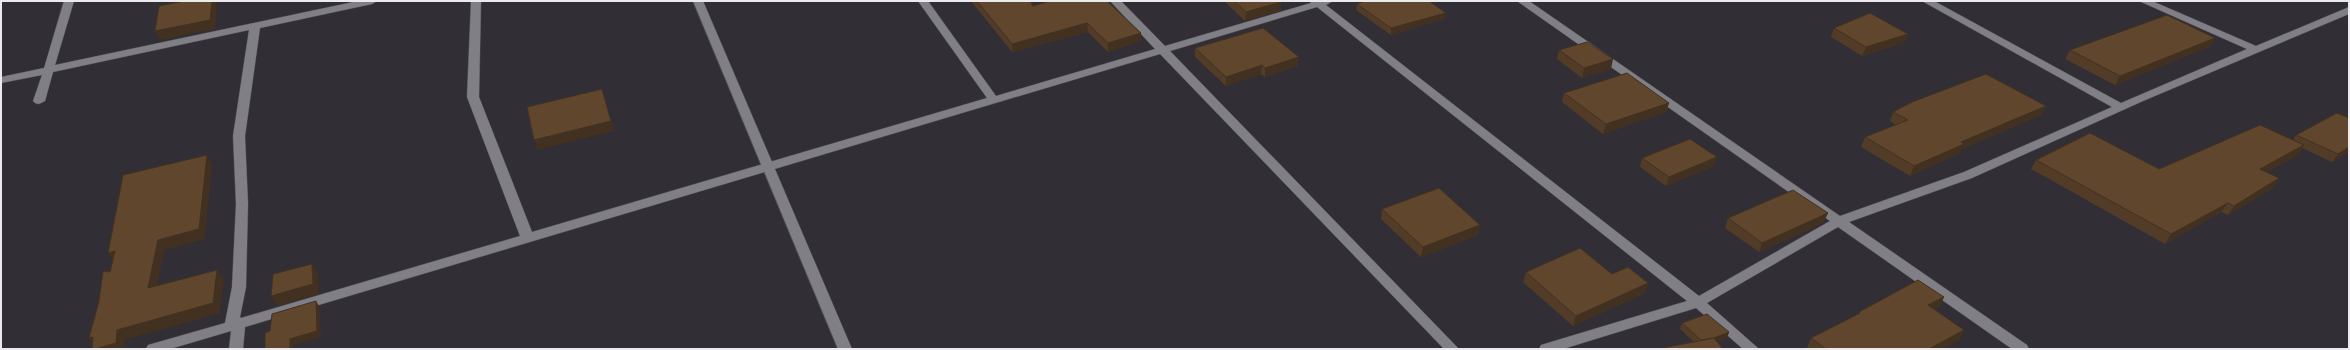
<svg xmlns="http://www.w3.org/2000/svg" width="2350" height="350" font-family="Manrope,sans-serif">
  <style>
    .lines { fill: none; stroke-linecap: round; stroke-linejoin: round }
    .street-casing { stroke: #504e53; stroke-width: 1 }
    .secondary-casing { stroke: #504e53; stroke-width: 1 }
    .street { fill: #817f86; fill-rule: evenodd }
    .secondary { fill: #817f86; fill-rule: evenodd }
    .wall { fill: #523c27 }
    .shaded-wall { fill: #423120 }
    .building { fill: #5f462d; stroke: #423120 }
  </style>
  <rect width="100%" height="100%" fill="#312f35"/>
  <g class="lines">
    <defs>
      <polygon id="street" points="64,1 74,1 55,65 358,1 377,1 372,4 260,28 245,136 248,204 246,287 240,317 241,318 520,236 467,97 471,1 481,1 479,97 532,232 987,98 918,1 928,1 996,96 1155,49 1110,1 1121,1 1165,46 1311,3 1310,1 1333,1 1326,5 1699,296 1830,221 1517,1 1529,1 1840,216 1964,172 2112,107 1922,1 1934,1 2121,103 2247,49 2139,1 2152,1 2256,46 2349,7 2349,14 2143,101 1972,178 1849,222 2027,345 2029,349 2012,349 1838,227 1707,303 1759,349 1743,349 1696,308 1563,349 1539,349 1541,345 1687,301 1317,7 1170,51 1459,349 1444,349 1160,54 245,327 243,349 229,349 231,331 170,349 146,349 148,345 225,323 232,287 236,204 233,136 249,30 53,72 45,101 39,104 35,103 33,101 42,75 1,83 1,77 44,68"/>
      <polygon id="secondary" points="693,1 703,1 852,349 838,349"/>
    </defs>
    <use href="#street" class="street-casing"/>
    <use href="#secondary" class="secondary-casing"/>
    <use href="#street" class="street"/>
    <use href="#secondary" class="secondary"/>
  </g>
  <g class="wall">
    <polygon points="971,1 1030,1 1033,6 1141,33 1141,41 1108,52 1088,32 1012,52"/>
    <polygon points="1224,1 1280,1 1281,10 1245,21"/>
    <polygon points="1357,4 1445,19 1391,35 1356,10"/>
    <polygon points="1834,28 1908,34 1904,43 1862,56 1831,37"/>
    <polygon points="2215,38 2209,47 2115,85 2065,59 2070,50"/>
    <polygon points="1195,48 1298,66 1265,77 1261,74 1226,86 1195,57"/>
    <polygon points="1559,50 1611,69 1582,78 1557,59"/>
    <polygon points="1564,93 1669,103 1666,112 1603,134 1562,102"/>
    <polygon points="2046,106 2041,115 1962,149 1960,153 1910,176 1861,147 1865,137 1896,125 1890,121 1893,112"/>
    <polygon points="2349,118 2349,152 2332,162 2302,148 2298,155 2266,172 2279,178 2273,188 2228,215 2221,212 2165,244 2031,169 2036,160 2159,169 2293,140 2296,135"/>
    <polygon points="1717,157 1714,166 1666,186 1640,167 1642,158"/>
    <polygon points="1382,209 1480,225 1478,235 1421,257 1381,219"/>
    <polygon points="1828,213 1823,223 1759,252 1725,228 1728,218"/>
    <polygon points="1526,272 1612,274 1648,283 1645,293 1573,326 1523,282"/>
    <polygon points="1944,297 1939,307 1934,309 1964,330 1959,340 1942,349 1808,349 1807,348 1811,338 1858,315 1859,312"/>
    <polygon points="1682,323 1729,332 1727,338 1717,342 1694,342 1680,329"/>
  </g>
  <g class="shaded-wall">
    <polygon points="212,1 215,1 217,4 215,29 160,40 155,31"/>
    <polygon points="1281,2 1281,10 1245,21 1246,12"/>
    <polygon points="1446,13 1445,19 1391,35 1391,28"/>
    <polygon points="1087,23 1088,32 1012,52 1012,44"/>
    <polygon points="1141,33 1141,41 1108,52 1108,43"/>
    <polygon points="1908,34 1904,43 1862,56 1866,47"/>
    <polygon points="2215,38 2209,47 2115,85 2120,76"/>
    <polygon points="1299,57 1298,66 1265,77 1265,68"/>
    <polygon points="1613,59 1611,69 1582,78 1584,68"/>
    <polygon points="1262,65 1261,74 1226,86 1226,77"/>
    <polygon points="602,89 614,131 537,150 534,140"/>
    <polygon points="1669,103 1666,112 1603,134 1606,124"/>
    <polygon points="2046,106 2041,115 1962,149 1960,153 1910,176 1914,166 1961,142"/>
    <polygon points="2304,145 2298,155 2254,179 2260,169"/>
    <polygon points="2349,147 2349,152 2332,162 2338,154"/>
    <polygon points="207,155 212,165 205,239 164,250 155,298 148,288 158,240"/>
    <polygon points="1717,157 1714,166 1666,186 1669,177"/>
    <polygon points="2279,178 2273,188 2228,215 2234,206"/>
    <polygon points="2228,203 2221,212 2165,244 2171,234"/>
    <polygon points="1828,213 1823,223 1759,252 1762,243"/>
    <polygon points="1480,225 1478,235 1421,257 1423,247"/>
    <polygon points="115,251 114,263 108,253"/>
    <polygon points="312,264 318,274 319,294 277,306 271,296"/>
    <polygon points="217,270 224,280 220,313 124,340 124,349 95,349 117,330"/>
    <polygon points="1648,283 1645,293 1573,326 1576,316"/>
    <polygon points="1944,297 1939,307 1923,315 1928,305"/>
    <polygon points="316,301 319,306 321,337 293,345 293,349 290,349 290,339"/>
    <polygon points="1964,330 1959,340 1942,349 1929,349"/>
    <polygon points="1729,332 1727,338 1701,348 1703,342"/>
    <polygon points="93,337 97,348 89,338"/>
  </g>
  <g class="building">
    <polygon points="184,1 212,1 210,20 155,31 159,6"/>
    <polygon points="977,1 1030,1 1033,6 1050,1 1107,1 1141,33 1108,43 1087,23 1012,44"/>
    <polygon points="1234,1 1280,1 1281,2 1246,12"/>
    <polygon points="1365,1 1429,1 1446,13 1391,28 1357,4"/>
    <polygon points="1870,13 1908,34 1866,47 1834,28"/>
    <polygon points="2167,15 2215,38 2120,76 2070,50"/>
    <polygon points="1263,28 1299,57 1265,68 1262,65 1226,77 1195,48"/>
    <polygon points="1587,42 1613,59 1584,68 1559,50"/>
    <polygon points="1627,73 1669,103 1606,124 1564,93"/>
    <polygon points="1986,74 2046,106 1961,142 1964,144 1914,166 1865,137 1908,120 1893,112 1912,102"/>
    <polygon points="602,89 611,121 534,140 527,107"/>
    <polygon points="2337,113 2349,118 2349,147 2338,154 2296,135"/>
    <polygon points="2260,125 2304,145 2260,169 2279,178 2234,206 2228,203 2171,234 2036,160 2090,133 2159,169"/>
    <polygon points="1690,139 1717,157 1669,177 1642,158"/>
    <polygon points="207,155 199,229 158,240 148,288 217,270 213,303 117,330 116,343 95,349 92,349 93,337 89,338 99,301 103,271 110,272 115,251 108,253 123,175"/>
    <polygon points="1439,188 1480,225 1423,247 1382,209"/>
    <polygon points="1793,190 1828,213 1762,243 1728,218"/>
    <polygon points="1580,248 1612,274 1628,267 1648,283 1576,316 1526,272"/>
    <polygon points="312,264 313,284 271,296 273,274"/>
    <polygon points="1918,280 1944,297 1928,305 1964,330 1929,349 1826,349 1811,338 1860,313 1859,312"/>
    <polygon points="316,301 317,331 290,339 290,349 265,349 265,333 270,331 272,314"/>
    <polygon points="1707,314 1729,332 1714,338 1701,340 1682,323"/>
    <polygon points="1714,338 1723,349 1657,349"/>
  </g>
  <rect width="2350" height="350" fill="none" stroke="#ebeaee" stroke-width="4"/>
</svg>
